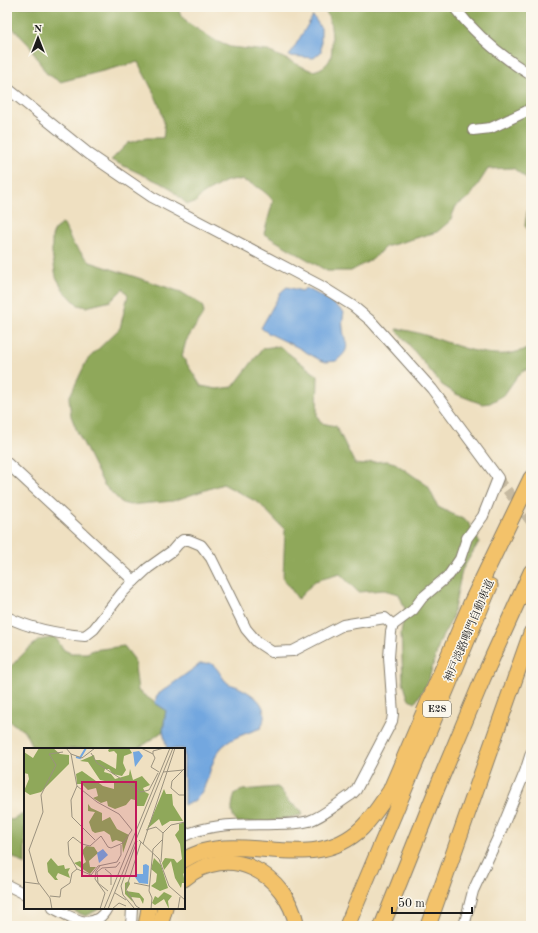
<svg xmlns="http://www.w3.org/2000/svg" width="538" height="933" font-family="'Old Standard TT','Noto Serif JP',serif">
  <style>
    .forest { fill: #8fa85a; stroke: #56623b }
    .water { fill: #73a7df; stroke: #48627e }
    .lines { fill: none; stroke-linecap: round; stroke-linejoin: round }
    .minor-tunnel { stroke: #c5b9a0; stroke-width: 10; stroke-dasharray: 10 5; stroke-linecap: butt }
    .minor-casing { stroke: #867e6e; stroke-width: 12 }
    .highway-casing { stroke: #867e6e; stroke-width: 17 }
    .minor { stroke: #fff; stroke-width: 10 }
    .highway { stroke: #f3c26a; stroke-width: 15 }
    .labels { text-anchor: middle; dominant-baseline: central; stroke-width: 3; stroke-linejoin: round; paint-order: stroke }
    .shield { fill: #fbf7ec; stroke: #5f5e5a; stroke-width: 1 }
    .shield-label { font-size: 10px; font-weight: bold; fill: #1c1c1c }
    .street-label { font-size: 11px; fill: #1c1c1c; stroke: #fbf7ec }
    .inset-river { fill: none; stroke: #73a7df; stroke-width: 2 }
    .inset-road { fill: none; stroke: #9b927f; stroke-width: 1 }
    .view { fill: #c2185b; fill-opacity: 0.15; stroke: #c2185b; stroke-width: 2 }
    .inset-edge { fill: none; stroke: #1c1c1c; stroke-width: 2 }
  </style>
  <rect width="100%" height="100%" fill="#fbf7ec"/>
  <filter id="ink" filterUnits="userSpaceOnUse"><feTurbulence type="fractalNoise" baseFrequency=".025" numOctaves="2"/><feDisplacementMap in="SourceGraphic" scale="8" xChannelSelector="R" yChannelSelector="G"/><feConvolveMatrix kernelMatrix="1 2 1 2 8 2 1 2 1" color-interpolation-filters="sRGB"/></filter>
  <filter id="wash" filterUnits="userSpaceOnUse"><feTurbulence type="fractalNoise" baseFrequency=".012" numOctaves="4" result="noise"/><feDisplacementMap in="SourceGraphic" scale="16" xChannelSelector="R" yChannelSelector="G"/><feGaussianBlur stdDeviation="0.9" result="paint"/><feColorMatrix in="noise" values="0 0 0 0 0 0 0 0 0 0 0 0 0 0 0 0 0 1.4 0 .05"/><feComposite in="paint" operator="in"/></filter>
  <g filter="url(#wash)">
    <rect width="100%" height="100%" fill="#efe0c1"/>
    <g class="forest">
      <path d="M7,7H176L188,23L216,41L230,47L268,51L312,71C320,70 329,65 331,56C333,47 332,27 329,18C329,15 326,13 324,10L313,7H531V233L525,226L530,193V185L526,178L513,168L488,169L470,197L456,206L450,221L437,232L385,247L373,259L351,271H327L264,234L273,201C266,190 244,177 231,180C225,181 219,185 214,188C206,192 200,195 195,203L187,204L167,186L111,160L128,143L146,138H163C169,113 148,84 138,62L60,82L46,73L29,45L7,22Z"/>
      <polygon points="63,223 73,244 90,262 181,292 202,305 204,313 186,341 182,356 201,386 217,389 233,387 263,348 279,346 318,376 317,416 321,423 336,426 355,464 363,465 371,462 387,461 395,463 428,486 438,507 467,521 472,528 479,542 462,570 452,619 440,641 428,682 415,703 408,698 403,682 401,633 405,609 399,594 384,590 358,592 340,574 315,581 298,599 283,578 285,530 259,503 223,484 173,501 130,505 122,503 104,485 77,431 71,416 69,398 87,360 120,328 128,295 123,289 111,301 86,307 78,305 64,291 56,277 52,253 52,237 55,229"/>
      <path d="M396,329C433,332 468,357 507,354C515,353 523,350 531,348V370H525L518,375L504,395L490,403L482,404L456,394L442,385Z"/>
      <polygon points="55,637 64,650 71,653 87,653 93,650 124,646 134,659 138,691 166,710 163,731 147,743 136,749 33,749 25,732 8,720 7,718 7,670 26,651 39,640"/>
      <path d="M277,787L280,789L289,802L302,811V815L273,821L238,823C229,815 232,804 235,793L243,790Z"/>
      <polygon points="25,813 25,865 7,853 7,819 12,820"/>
      <polygon points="66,908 101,908 86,916"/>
    </g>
    <g class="water">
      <polygon points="313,16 321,28 321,52 314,58 289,56"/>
      <path d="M287,287L302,291L306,288L325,298L344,312C343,317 342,323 343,328C344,344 354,347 336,361L326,362L320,360L297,347L268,333L261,328L281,292Z"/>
      <path d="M210,663C219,667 221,679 229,684C232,685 236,686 238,687C256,696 271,706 261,728C248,733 232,737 222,747C206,764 210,800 184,805V749H167L163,731L166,710L155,703L157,695L200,664Z"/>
    </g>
  </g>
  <g filter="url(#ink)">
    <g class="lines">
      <polyline class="minor-tunnel" points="498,478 531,522"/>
      <defs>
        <g id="minor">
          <path d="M454,7C475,34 502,57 531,75"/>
          <path d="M7,88L89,154L152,197L321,286L353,306L371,321L432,389L498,478L483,516L467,538L460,559L449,575L422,598L413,610L393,625L391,632L389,657L393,714L392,721L356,790L351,795C338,803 324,816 309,821C298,824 286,824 275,824C245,825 212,822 184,836"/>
          <polyline points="473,130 491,128 527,111 531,107"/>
          <polyline points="7,463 134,581"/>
          <path d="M7,617C31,629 59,634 85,636L94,629L122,593L134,581L148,568L172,551L178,544L183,540H189L201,545L211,558L246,629L257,642L272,652L293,651L343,625L385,618L393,625"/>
          <polyline points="7,885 25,894"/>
          <path d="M53,908C72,918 94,933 107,908"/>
          <polyline points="131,926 132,908"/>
          <polyline points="464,926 473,891 500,833 525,772 531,753"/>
        </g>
        <g id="highway">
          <path d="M184,860C189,857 195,854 201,852C254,836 315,873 362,828C373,817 381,804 390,791L471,603L531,478"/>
          <path d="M184,879C229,841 286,873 297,926"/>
          <polyline points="146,926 149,908"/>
          <polyline points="160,926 165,908"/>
          <polyline points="347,926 490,586"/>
          <polyline points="382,926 437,788 483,678 531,572"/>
          <polyline points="428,926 531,633"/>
        </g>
      </defs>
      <use href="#minor" class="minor-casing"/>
      <use href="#highway" class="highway-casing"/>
      <use href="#minor" class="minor"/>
      <use href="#highway" class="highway"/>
    </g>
  </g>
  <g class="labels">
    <rect class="shield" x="423" y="701" width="28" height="16" rx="3"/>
    <g class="shield-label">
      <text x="437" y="709">E28</text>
    </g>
    <g class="street-label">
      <text transform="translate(470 631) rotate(-67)">神戸淡路鳴門自動車道</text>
    </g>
  </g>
  <g transform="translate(24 748)">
    <rect width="161" height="161" fill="#efe0c1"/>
    <path d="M15,0H29L36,6L45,7V16L17,44L6,47L0,43L5,31L4,26L0,25V4L9,10ZM87,0H105L108,5L100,8L99,15L102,22L98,28L89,26L85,21H81L80,24L87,26L91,31L105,27L106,21L109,32L118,28L126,37L119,40L121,44L125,46L120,58H112L111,52L107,51L102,57L91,61L84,58L83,53L77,55L69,50L74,48L72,40L64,42L58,36H53L52,26L58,23L79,38L90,41V35L76,32L64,14L56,13L70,7L71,12H76L92,21L93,6L90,3L85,4L84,2ZM140,41L142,46H148L149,57L159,73H146L138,78L135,71L123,81ZM64,56L67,60L78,65V73L86,69L93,81L105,87L99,105L98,94L92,92L88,94L86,87L80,83L71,85L68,83L65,74L71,64L64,63ZM161,74V127L159,125L161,135H158L157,140L151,130L147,113L140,122L138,115L141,110L150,111L153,115L158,111L156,96L151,87L155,82V76ZM62,98L70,99L74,105L65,113L66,119H72L66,126L50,115L56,113L59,116L62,114L58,103ZM27,110L34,118L40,117L41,121L46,120L44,124L46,130L34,125L32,129L34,132H31L24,124L23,115ZM130,110L137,117L144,140L136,143L127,138L132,134L133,126L127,121ZM105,133L106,136L102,143L115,145L120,151L119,156L116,150L107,149L109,154L101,146V135ZM140,144L148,148L144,153L145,161L140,151L131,157L128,155L131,148L134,150Z" fill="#8fa85a"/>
    <path d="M115,3L119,8L111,19L109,4ZM79,101L84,107L75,115L73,105ZM122,116L125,118L124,136L115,135L111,129L113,126H119V117Z" fill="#73a7df"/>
    <path class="inset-river" d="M52,9L56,10L62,0"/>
    <path class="inset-road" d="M42,0L47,6L53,38L73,54L95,66L108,82L99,95L87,100L84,99L77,88L66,98L58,96L49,89L44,94L45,107L53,121L67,127L74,118L93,114L97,107V97M117,0L129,6M67,5L73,15L117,44L125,42L134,25M47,6L58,10L71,0M129,6L131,10L127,19L135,24M129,6V3L140,0M161,20L148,33L147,40L155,47H161M139,24L159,22M53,38L47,52L48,69L71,92M122,82L132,79L139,85M115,92L135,111L145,138L161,152M117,94L102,141L112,158L117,161M119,96L151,0M137,114L139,85L147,77L161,74M81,121L87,126V137M0,134L15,136M110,135L125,138M84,143L74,135L73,124L78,120L92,119L96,114M91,145L102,152M26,148L36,149L37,141L46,135L48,125L53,121M110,160L99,147L97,138L113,93M28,161L26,150L14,134L5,102L19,64L17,47L32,17L25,6L39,4M76,161L81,145L71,131L72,123L76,118M80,161L146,0M84,161L149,0M88,161L95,155L102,158M127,161L128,150L125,143L129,101L139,91M154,161L156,149"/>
    <path class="view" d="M58,34H112V128H58Z"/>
    <rect width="161" height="161" class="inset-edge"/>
  </g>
  <rect width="538" height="933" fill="none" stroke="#fbf7ec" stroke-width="24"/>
  <g transform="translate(38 38)" stroke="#fbf7ec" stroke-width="3" paint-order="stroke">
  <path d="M0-3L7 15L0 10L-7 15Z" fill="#1c1c1c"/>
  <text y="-6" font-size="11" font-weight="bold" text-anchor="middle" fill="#1c1c1c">N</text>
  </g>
  <path d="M392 907v6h80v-6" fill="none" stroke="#1c1c1c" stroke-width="2"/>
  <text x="398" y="907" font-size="12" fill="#1c1c1c" stroke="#fbf7ec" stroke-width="3" paint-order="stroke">50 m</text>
</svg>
